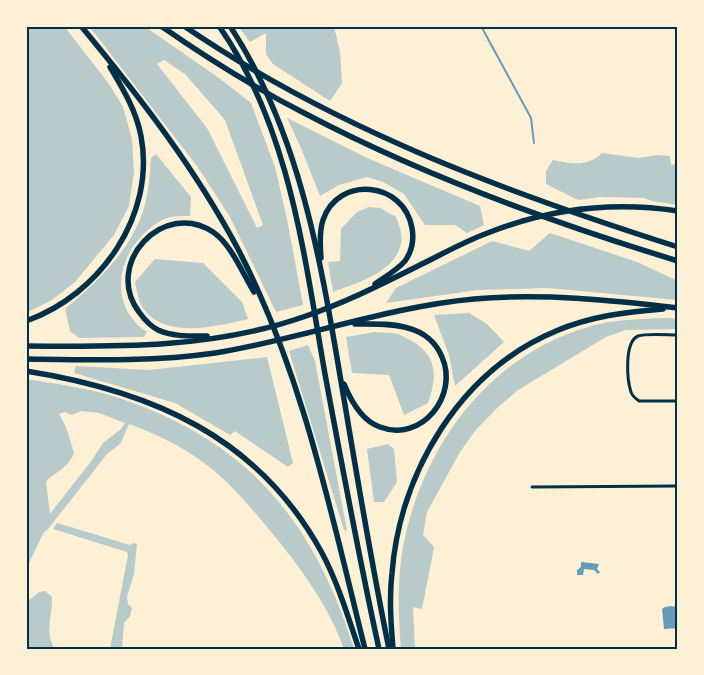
<svg xmlns="http://www.w3.org/2000/svg" width="704" height="675" font-family="Manrope,sans-serif">
  <style>
    .green { fill: #b9caca; fill-rule: evenodd }
    .water { fill: #669bbc }
    .lines { fill: none; stroke-linecap: round; stroke-linejoin: round }
    .stream { stroke: #669bbc; stroke-width: 2 }
    .minor { stroke: #003049; stroke-width: 3 }
    .motorway { stroke: #003049; stroke-width: 5.5 }
    .neatline { fill: none; stroke: #003049; stroke-width: 2 }
  </style>
  <rect width="100%" height="100%" fill="#fdf0d5"/>
  <g class="green">
    <polygon points="26,26 64,26 109,84 123,107 132,139 134,172 129,206 114,235 75,282 52,300 26,313"/>
    <path d="M89,26H144L219,78L251,103L275,167L287,219L303,305L276,312L230,217L197,166ZM164,60L185,74L225,120L263,225L257,228L207,128L157,64Z"/>
    <polygon points="238,26 334,26 340,52 342,83 330,101 273,64 266,54 266,33 250,42"/>
    <polygon points="287,118 367,158 480,206 484,225 467,233 455,225 425,225 404,194 383,182 367,177 339,185 320,196 301,148"/>
    <path d="M602,153L639,158L657,155L670,156L671,165L678,164V205L652,201L644,198L600,197L578,200L546,184V171L553,160C571,164 588,167 602,153Z"/>
    <path d="M156,154L191,197L190,216C183,216 174,216 167,218C156,222 147,230 139,239C119,261 113,298 135,322C138,326 143,329 147,332L144,337L79,338L70,331L65,309C99,280 136,246 146,200C149,186 150,172 151,158Z"/>
    <path d="M369,207L380,208L396,217C399,225 403,235 401,244C393,274 358,282 333,292L328,262L340,261L341,229L357,212Z"/>
    <polygon points="550,233 637,262 678,281 678,300 547,288 478,290 386,303 396,288 492,241 529,251"/>
    <path d="M155,259L203,263L242,302L248,319C219,326 172,338 148,314C139,306 137,293 135,282Z"/>
    <polygon points="469,313 487,324 504,342 455,386 449,355 434,315"/>
    <path d="M667,318L678,319V329L626,330L606,337L518,390L496,409L475,431L460,452L427,512L423,535L434,547L422,609L413,607L415,649H401C398,615 397,580 403,547C422,447 488,356 588,327C614,319 641,319 667,318Z"/>
    <path d="M374,332C381,333 391,332 398,334C402,335 407,339 412,341C438,356 437,378 428,403L404,415L389,375L352,373L346,337Z"/>
    <polygon points="308,345 315,361 347,531 344,530 289,351"/>
    <polygon points="267,357 293,463 288,467 235,431 230,435 175,403 74,373 76,366 149,370"/>
    <path d="M26,379C57,384 89,388 119,398C248,441 314,521 354,649H344C328,604 298,564 267,527C247,503 226,478 200,460C178,444 154,433 129,424L121,443L107,454L48,529L44,532L26,569ZM81,411L99,413L125,423L121,429L103,443L92,460L50,514L46,482C55,471 67,470 74,453L66,427L59,414L65,412L72,415Z"/>
    <polygon points="388,444 394,449 397,482 384,502 374,502 367,449"/>
    <polygon points="57,523 130,545 133,543 137,544 134,574 127,597 128,604 132,608 130,616 124,623 122,649 110,649 128,555 127,552 53,529"/>
    <path d="M45,591L52,597C53,615 44,633 55,649H29L26,637V603L39,592Z"/>
  </g>
  <g class="water">
    <polygon points="581,562 599,564 597,569 600,572 598,574 594,570 584,569 583,575 577,575 577,570 581,567"/>
    <polygon points="671,606 678,607 678,628 664,629 662,609 665,607"/>
  </g>
  <g class="lines">
    <polyline class="stream" points="481,26 531,118 534,143"/>
    <g class="minor">
      <path d="M678,335C668,335 647,333 638,336C624,342 627,380 631,392C632,396 635,398 639,401H678"/>
      <polyline points="532,487 678,486"/>
    </g>
    <g class="motorway">
      <path d="M81,26C139,96 195,168 238,249C303,374 331,513 365,649"/>
      <path d="M161,26C207,58 255,88 306,114C424,176 550,222 678,261"/>
      <path d="M184,26C335,129 505,192 678,247"/>
      <path d="M219,26C290,128 304,255 325,374C342,466 359,558 379,649"/>
      <path d="M230,26C303,138 322,270 344,399C358,483 372,566 389,649"/>
      <path d="M321,258C320,246 319,232 323,220C338,175 404,181 412,228C414,239 412,251 405,261C397,270 385,277 375,284"/>
      <path d="M26,321C100,295 156,215 141,136C136,110 123,89 110,67"/>
      <path d="M207,336C191,336 173,337 158,330C150,326 144,319 139,312C103,264 163,199 213,232C231,244 243,274 254,292"/>
      <path d="M26,346C119,347 215,348 303,317C345,303 384,283 424,263C444,253 464,242 485,234C547,209 612,201 678,211"/>
      <path d="M26,359C89,360 153,362 215,353C302,339 386,307 474,299C542,293 610,300 678,308"/>
      <path d="M26,371C152,391 259,437 322,553C338,583 348,617 359,649"/>
      <path d="M344,384C351,401 362,421 380,427C422,443 459,395 442,357C436,342 423,332 408,328C391,323 372,324 355,324"/>
      <path d="M393,649C391,624 389,598 392,573C400,472 460,371 556,331C591,316 626,312 663,309"/>
    </g>
  </g>
  <rect width="704" height="675" fill="none" stroke="#fdf0d5" stroke-width="55"/>
  <rect x="28" y="28" width="648" height="620" class="neatline"/>
</svg>
